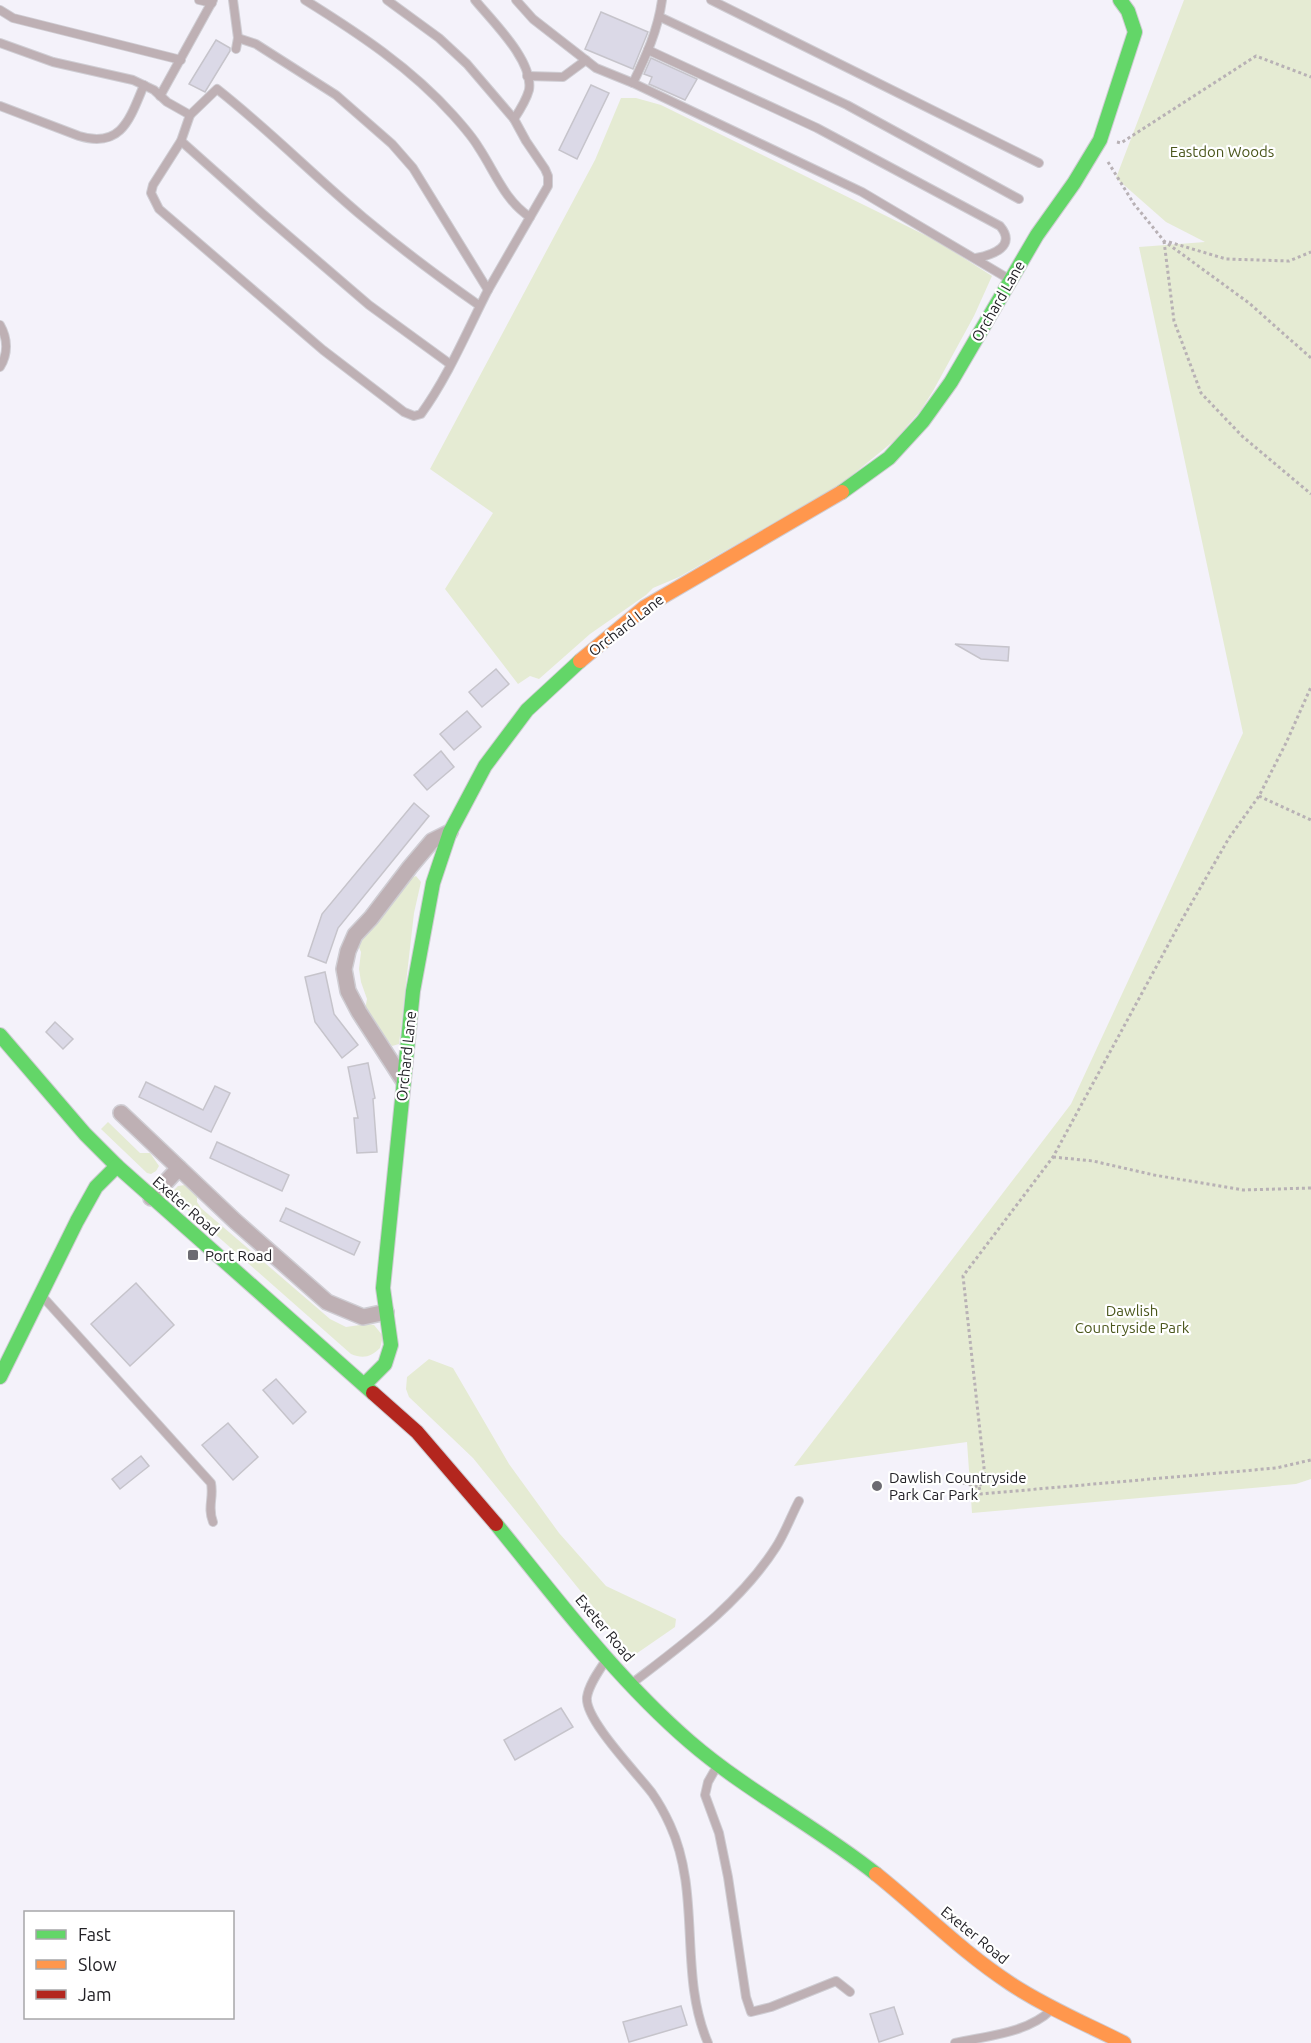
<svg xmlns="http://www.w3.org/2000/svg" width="1311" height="2043" font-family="Ubuntu,sans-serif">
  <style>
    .green { fill: #e5ebd3 }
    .building { fill: #dbd9e7; stroke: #c6c4cb; stroke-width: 1.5 }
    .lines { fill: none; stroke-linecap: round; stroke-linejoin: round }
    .lane-casing { stroke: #cfcdd3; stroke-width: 10 }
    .street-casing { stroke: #cfcdd3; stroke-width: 18 }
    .fast-casing { stroke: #cfcdd3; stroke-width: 16 }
    .slow-casing { stroke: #cfcdd3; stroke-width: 16 }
    .jam-casing { stroke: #cfcdd3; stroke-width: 16 }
    .path { stroke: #b8b1b5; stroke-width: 3; stroke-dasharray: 3 3; stroke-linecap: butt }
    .lane { stroke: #beb0b4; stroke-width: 8 }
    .street { stroke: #beb0b4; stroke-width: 15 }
    .fast { stroke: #63d668; stroke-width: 14 }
    .slow { stroke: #ff974d; stroke-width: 14 }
    .jam { stroke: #b3261e; stroke-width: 14 }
    .poi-dot { fill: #6c6b71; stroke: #fff; stroke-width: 2 }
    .labels { text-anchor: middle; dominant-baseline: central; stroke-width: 4.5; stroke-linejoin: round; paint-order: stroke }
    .park-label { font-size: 15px; fill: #4b571c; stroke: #fff }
    .street-label { font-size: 15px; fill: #232227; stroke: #fff }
    .poi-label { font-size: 15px; fill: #232227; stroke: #fff; text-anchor: start }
  </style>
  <rect width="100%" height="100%" fill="#f4f2fa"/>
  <g class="green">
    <polygon points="1184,0 1311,0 1311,1479 1296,1484 972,1513 967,1442 794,1466 1071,1104 1243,733 1139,247 1205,242 1166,222 1116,178"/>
    <polygon points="621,98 636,98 661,105 937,241 992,276 974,316 933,391 921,410 895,440 840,485 679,577 653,588 646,595 590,634 539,679 530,676 518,684 445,589 493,513 430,469 595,160"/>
    <polygon points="416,876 421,882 414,913 399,1044 392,1046 365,1010 367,999 361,982 359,969 361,952 357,943 411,878"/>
    <polygon points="108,1122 140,1153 150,1153 159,1166 156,1171 151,1174 147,1173 101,1129"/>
    <path d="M185,1185L197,1196V1202L201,1208L330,1319L346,1327L367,1324L374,1325L383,1336L380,1348C371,1357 363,1359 351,1354L215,1234L218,1230L213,1224L208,1228L171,1195L172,1192L178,1186Z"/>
    <polygon points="429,1359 453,1368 509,1464 559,1533 606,1586 676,1619 675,1627 633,1656 473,1458 409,1397 406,1389 407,1377"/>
  </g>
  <g class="building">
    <polygon points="601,12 648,32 633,69 585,49"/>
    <polygon points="216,40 230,48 230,51 205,92 189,84"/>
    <polygon points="651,58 697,79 685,100 649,84 652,77 644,74"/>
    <polygon points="591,85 609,93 577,159 559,150"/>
    <polygon points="955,644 1009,647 1008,661 981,659"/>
    <polygon points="496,669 509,684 482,707 469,692"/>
    <polygon points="467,711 481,727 454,750 440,734"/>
    <polygon points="441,751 454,767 427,790 414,775"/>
    <polygon points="414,803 429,816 338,928 326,963 308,956 322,914"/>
    <polygon points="325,972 334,1014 358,1045 342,1058 315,1022 305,977"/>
    <polygon points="55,1022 73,1039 63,1049 46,1032"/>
    <polygon points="368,1063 375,1098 373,1099 377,1152 357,1153 354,1118 358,1118 348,1067"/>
    <polygon points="146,1082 203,1110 215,1086 230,1093 211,1132 139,1097"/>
    <polygon points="217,1142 289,1175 282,1191 210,1158"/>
    <polygon points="286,1208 360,1242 354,1255 280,1221"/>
    <polygon points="136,1283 174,1325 130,1366 91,1324"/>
    <polygon points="276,1379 306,1412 293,1424 263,1390"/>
    <polygon points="228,1423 258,1457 233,1480 202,1445"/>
    <polygon points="141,1456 149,1466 120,1489 112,1479"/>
    <polygon points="561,1708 573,1727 515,1760 504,1740"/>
    <polygon points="681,2006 687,2025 629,2042 623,2022"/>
    <polygon points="894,2007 903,2034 879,2042 870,2014"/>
  </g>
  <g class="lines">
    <defs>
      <g id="lane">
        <polyline points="199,0 212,3"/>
        <polyline points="233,0 238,38 236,49"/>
        <path d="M305,0C358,33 411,68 453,115C462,125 472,136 479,148C495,172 505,201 530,217"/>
        <polyline points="387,0 439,38 467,64 514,119"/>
        <path d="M475,0C492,21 534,61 529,90C526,101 520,110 514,119L526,141L545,169L548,176V186L488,290C467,331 448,377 421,414L414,416L404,412L323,350L159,209L151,193L153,185L181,141L190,115L217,89C268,129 313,175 363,217C400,248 440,278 480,306"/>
        <path d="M516,0L533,19L596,68L633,83C646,56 658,30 662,0"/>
        <polyline points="711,0 1039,163"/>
        <polyline points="0,10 13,18 181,60"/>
        <polyline points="660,17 847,105 1019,199"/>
        <polyline points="238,38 256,44 336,95 392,144 413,168 488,290"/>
        <polyline points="0,43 53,62 133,80 154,90 167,102 190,115"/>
        <path d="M648,50L817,128L1000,226C1017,246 993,255 976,258"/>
        <polyline points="527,76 563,77 586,60"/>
        <polyline points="633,83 862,192 1009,279"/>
        <polyline points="160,96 213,0"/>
        <path d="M0,106L79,136C122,149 130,118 144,85"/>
        <polyline points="181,141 263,214 369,305 450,364"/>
        <path d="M0,325C8,339 8,354 0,367"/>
        <path d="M42,1296L211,1483C214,1498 207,1507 213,1522"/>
        <path d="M606,1660C599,1671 589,1684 587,1697C584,1719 637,1773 652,1793C659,1803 665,1814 670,1825C702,1894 678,1974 708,2043"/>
        <path d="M635,1681C686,1642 741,1602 776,1547C785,1533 791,1516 799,1501"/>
        <polyline points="716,1768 708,1782 705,1795 719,1833 728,1877 746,1997 751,2012 771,2007 836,1981 850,1992"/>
        <path d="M955,2043C986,2036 1028,2033 1051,2010"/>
      </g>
      <g id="street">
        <polyline points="403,1080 359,1012 348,991 344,969 348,951 355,935 371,918 410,867 432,841 450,832"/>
        <polyline points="121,1113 235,1221 327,1302 363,1317 386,1312"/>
        <polyline points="151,1198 179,1168"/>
      </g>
      <g id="fast">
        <polyline points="842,492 889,458 923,421 951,382 1037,235 1074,183 1100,140 1135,32 1128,11 1120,0"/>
        <polyline points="0,1035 85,1134 117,1166 373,1393"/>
        <polyline points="0,1377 77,1221 96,1187 117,1166"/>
        <polyline points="365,1384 385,1364 391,1345 383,1288 413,991 433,883 450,832 485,766 527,710 580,661"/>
        <path d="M496,1524C557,1599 617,1679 690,1742C748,1792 817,1827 876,1874"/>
      </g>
      <g id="slow">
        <polyline points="580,661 645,607 842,492"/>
        <path d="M876,1874C921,1910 962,1952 1011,1984C1046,2007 1086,2024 1124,2043"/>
      </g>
      <polyline id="jam" points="373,1393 417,1432 496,1524"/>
    </defs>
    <use href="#lane" class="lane-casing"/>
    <use href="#street" class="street-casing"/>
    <use href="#fast" class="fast-casing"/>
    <use href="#slow" class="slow-casing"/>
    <use href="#jam" class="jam-casing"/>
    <g class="path">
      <polyline points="1117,142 1121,143 1256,56 1311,77"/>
      <polyline points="1108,162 1134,204 1164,241 1249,303 1311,358"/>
      <polyline points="1164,241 1174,321 1201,393 1242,436 1311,494"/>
      <polyline points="1169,242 1226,259 1289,261 1311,252"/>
      <polyline points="1259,796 1311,820"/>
      <polyline points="1053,1157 1093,1161 1154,1175 1243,1190 1311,1188"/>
      <polyline points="963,1483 979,1487 985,1477 963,1276 1053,1157 1180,923 1229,838 1259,796 1286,743 1311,687"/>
      <polyline points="979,1487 981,1494 1276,1468 1311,1460"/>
    </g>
    <use href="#lane" class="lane"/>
    <use href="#street" class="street"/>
    <use href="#fast" class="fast"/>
    <use href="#slow" class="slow"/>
    <use href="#jam" class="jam"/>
  </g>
  <g class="poi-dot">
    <rect x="187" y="1249" width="12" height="12" rx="3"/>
    <circle cx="877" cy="1486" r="6"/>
  </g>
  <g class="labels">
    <g class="park-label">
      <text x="1222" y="151">Eastdon Woods</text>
      <text x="1132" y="1310">Dawlish<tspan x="1132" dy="17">Countryside Park</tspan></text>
    </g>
    <g class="street-label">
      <text transform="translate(998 301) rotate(-60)">Orchard Lane</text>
      <text transform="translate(626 625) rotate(-38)">Orchard Lane</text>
      <text transform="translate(406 1056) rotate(-84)">Orchard Lane</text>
      <text transform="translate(186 1206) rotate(41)">Exeter Road</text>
      <text transform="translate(605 1628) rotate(50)">Exeter Road</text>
      <text transform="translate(975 1935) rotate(39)">Exeter Road</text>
    </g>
    <g class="poi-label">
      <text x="205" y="1255">Port Road</text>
      <text x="889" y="1477">Dawlish Countryside<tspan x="889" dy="17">Park Car Park</tspan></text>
    </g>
  </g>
  <rect x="24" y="1911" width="210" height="108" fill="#ffffff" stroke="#a7a7a9" stroke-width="1.5"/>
  <rect x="36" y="1930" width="30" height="9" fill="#63d668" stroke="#a7a7a9" stroke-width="1.5"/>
  <text x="78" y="1941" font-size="18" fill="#232227">Fast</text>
  <rect x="36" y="1960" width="30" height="9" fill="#ff974d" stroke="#a7a7a9" stroke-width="1.5"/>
  <text x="78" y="1971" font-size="18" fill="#232227">Slow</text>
  <rect x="36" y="1990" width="30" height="9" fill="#b3261e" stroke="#a7a7a9" stroke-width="1.5"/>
  <text x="78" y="2001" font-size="18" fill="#232227">Jam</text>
</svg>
